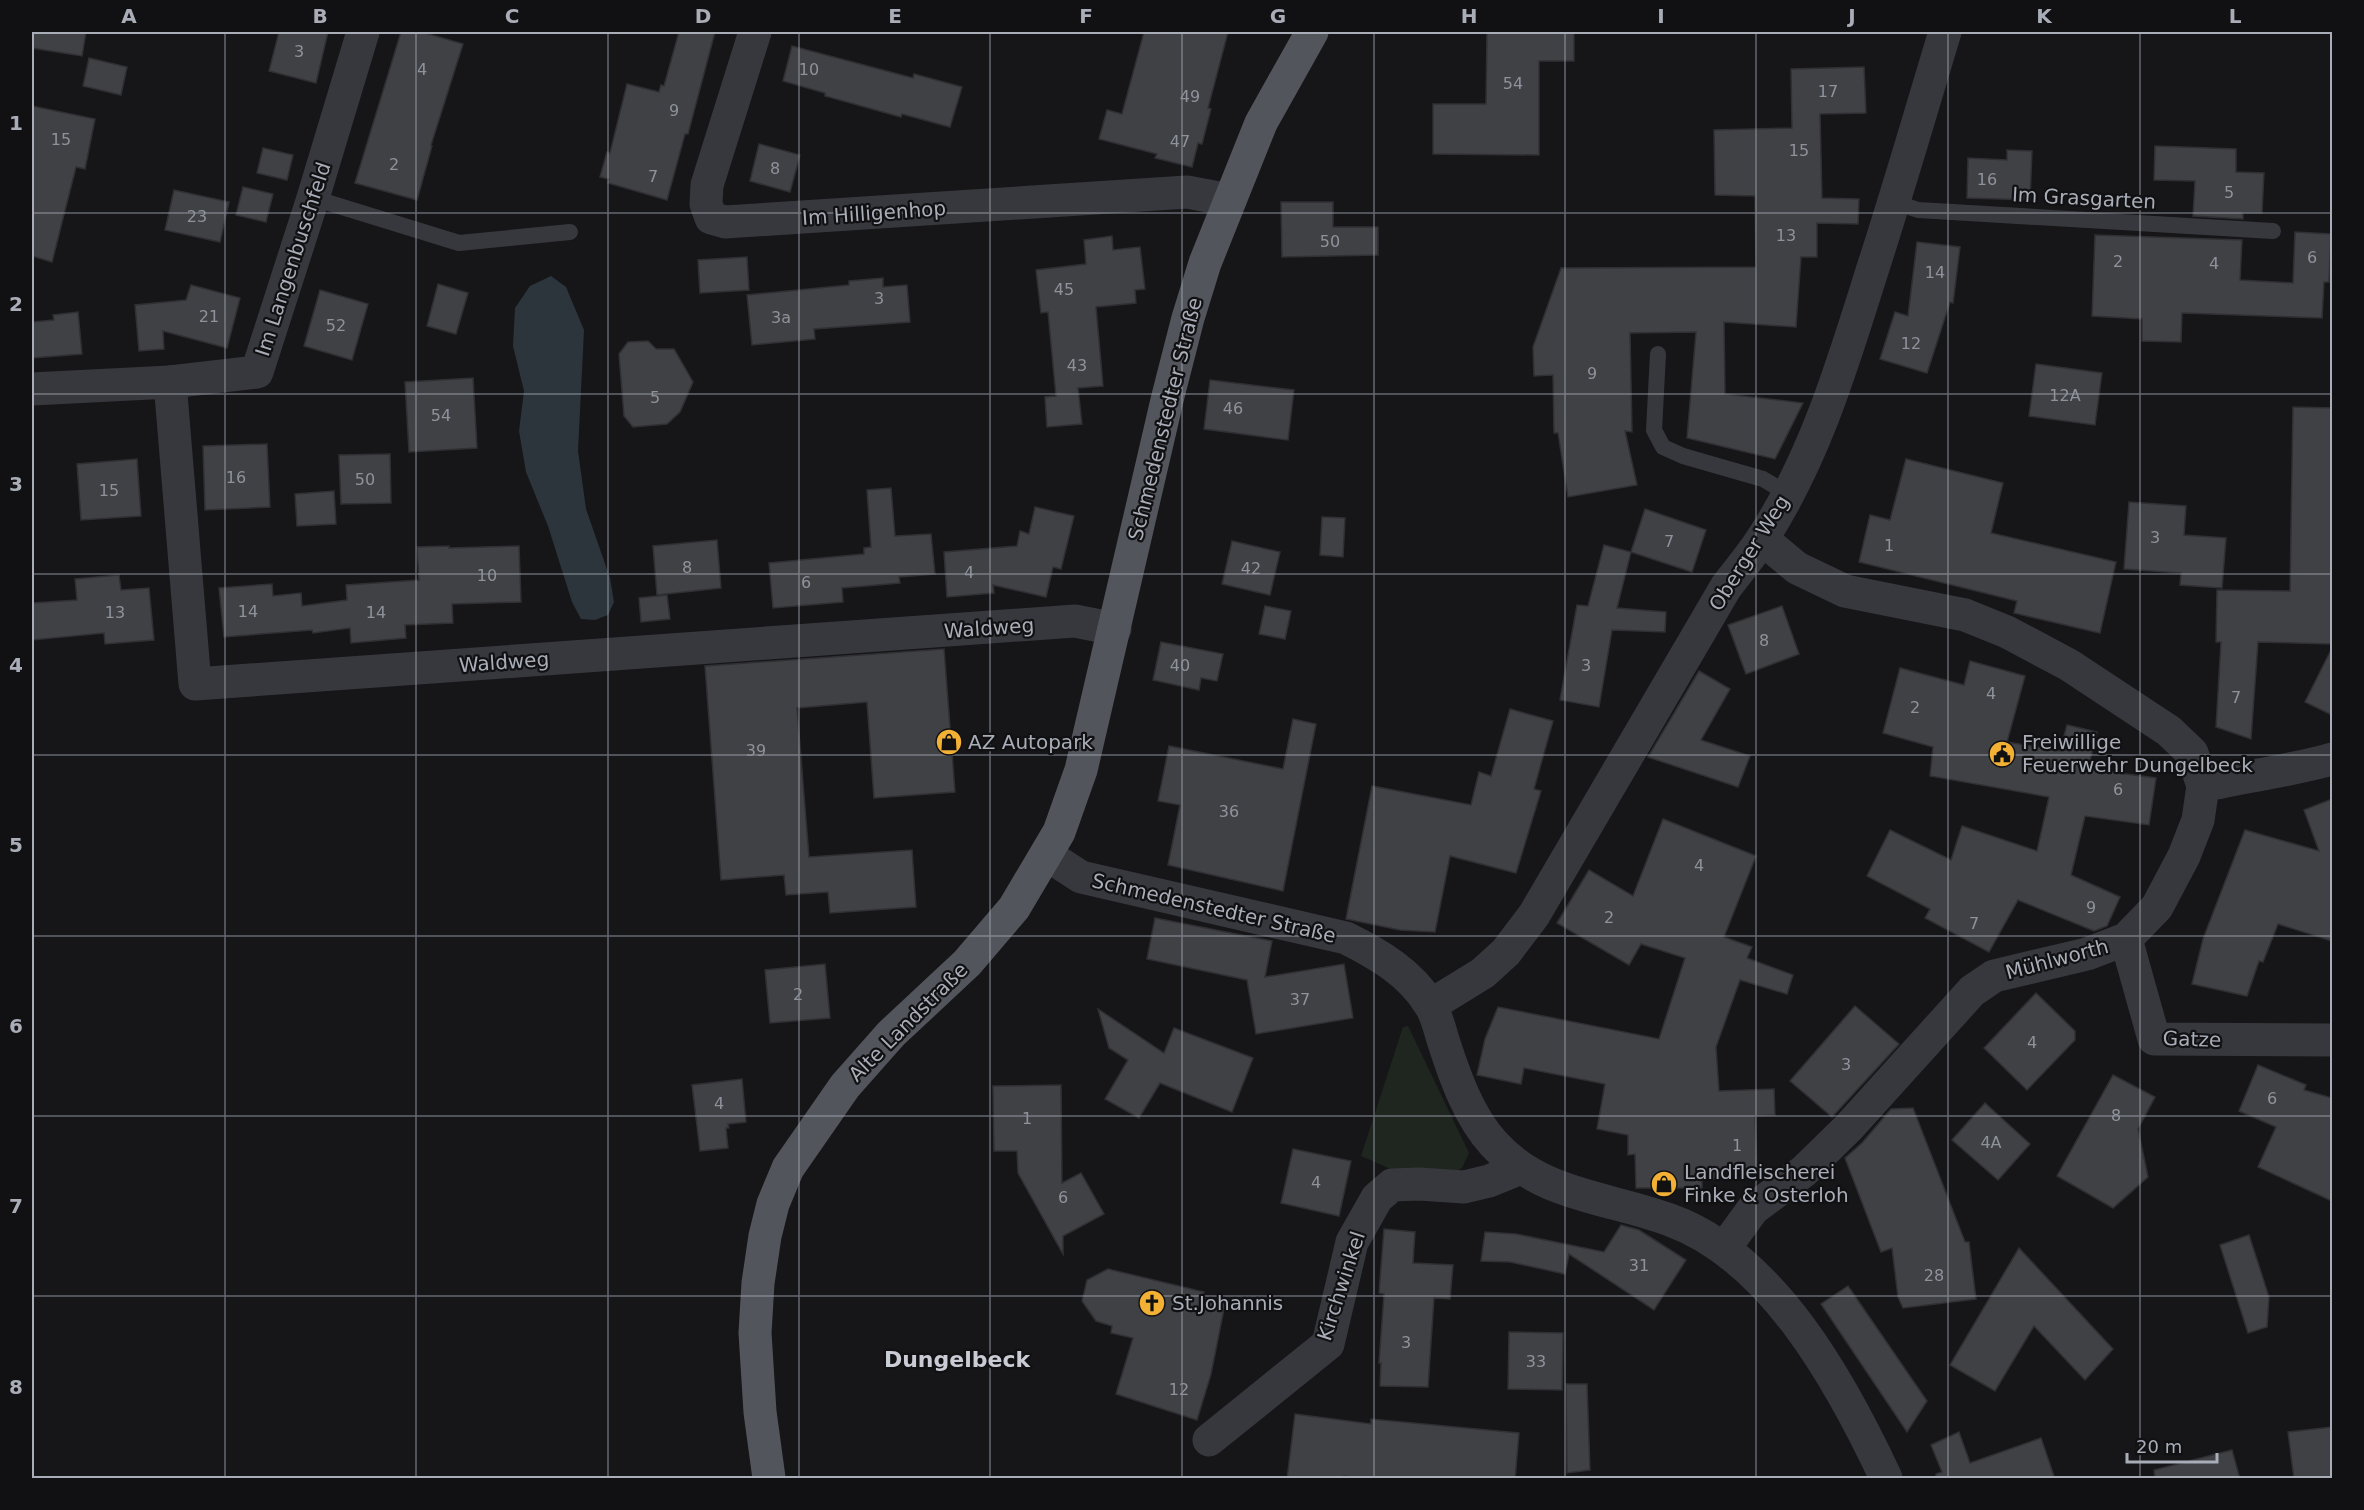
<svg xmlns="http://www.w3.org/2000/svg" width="2364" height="1510" font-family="'DejaVu Sans',sans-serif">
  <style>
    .green { fill: #1e261f }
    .water { fill: #2c353c }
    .building { fill: #404145; stroke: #303034; stroke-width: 1.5 }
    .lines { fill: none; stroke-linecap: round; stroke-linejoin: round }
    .lane { stroke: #37383d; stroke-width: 16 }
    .street { stroke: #37383d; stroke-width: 33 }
    .primary { stroke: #53555c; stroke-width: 33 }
    .grid { fill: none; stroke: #a8adb8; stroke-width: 1.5; stroke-opacity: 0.55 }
    .labels { text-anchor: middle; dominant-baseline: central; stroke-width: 4.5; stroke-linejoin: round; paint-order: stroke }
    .number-label { font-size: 16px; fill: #8e929b }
    .street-label { font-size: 20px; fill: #a8adb8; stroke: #111113 }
    .poi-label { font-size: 20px; fill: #a8adb8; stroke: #111113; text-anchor: start }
    .quarter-label { font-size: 22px; font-weight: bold; fill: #c9ccd4; stroke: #111113 }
    .neatline { fill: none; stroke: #a8adb8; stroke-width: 2 }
    .grid-label { font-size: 20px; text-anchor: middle; font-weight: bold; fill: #a8adb8 }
  </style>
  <rect width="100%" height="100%" fill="#161618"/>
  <polygon class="green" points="1408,1026 1469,1153 1462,1168 1448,1176 1402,1174 1361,1156 1403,1027"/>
  <polygon class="water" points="551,276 566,287 584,330 578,451 586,509 610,578 614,602 608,615 595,620 581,619 572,602 548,526 526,472 519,431 524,391 513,346 515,308 530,286"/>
  <g class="building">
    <polygon points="32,32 86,32 82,56 32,48"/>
    <polygon points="279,32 328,32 316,83 269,71"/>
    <polygon points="401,32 422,32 463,44 431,145 432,146 417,200 355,183"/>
    <polygon points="679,32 715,32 688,134 685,134 667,200 608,183 609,179 600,177 607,152 610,153 627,84 659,92 661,85 664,86"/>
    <polygon points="1144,32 1228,32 1208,108 1211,109 1202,144 1198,143 1192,167 1155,158 1157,154 1099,139 1107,110 1122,114"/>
    <polygon points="1487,32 1574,32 1574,61 1539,61 1539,155 1433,154 1433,104 1486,104"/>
    <polygon points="792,46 913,78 914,74 962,87 950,127 902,114 901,117 825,96 825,93 783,81"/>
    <polygon points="89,58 127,67 121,95 83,86"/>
    <polygon points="1864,67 1866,113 1820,114 1822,198 1859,199 1858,224 1817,223 1817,257 1801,257 1796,327 1724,322 1725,394 1803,403 1775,459 1687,438 1696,332 1630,333 1632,432 1625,431 1637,485 1568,497 1558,433 1554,433 1553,375 1534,376 1533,347 1561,268 1756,267 1755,196 1715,195 1714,130 1792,128 1791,69"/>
    <polygon points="32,106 95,119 85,169 76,167 52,262 32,256"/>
    <polygon points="759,144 800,155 790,192 750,181"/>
    <polygon points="2155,146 2236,149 2236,172 2264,173 2262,213 2243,213 2243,219 2193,216 2195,181 2154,180"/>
    <polygon points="263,148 293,155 287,180 257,173"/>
    <polygon points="2007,150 2032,151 2030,200 1967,198 1968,158 2007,160"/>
    <polygon points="243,187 273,194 266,222 236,215"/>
    <polygon points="174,190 229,202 220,242 165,230"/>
    <polygon points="1281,202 1333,202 1333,227 1378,227 1378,255 1282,257"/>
    <polygon points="2295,232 2331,234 2329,282 2324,282 2322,318 2182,313 2181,342 2142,341 2142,319 2092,316 2095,235 2242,240 2240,280 2293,283"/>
    <polygon points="1112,236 1113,250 1140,247 1145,289 1135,290 1136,303 1096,307 1103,386 1078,388 1082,424 1047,427 1045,397 1056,396 1048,312 1041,313 1036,270 1086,264 1084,240"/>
    <polygon points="1917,242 1960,247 1953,303 1950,302 1927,373 1880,359 1895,312 1908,316"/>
    <polygon points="747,257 749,290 700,293 698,260"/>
    <polygon points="883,278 883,287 907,285 910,322 814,329 815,339 752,345 747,295 849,285 849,281"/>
    <polygon points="438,284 468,293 456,334 427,326"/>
    <polygon points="191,285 240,298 227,348 163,331 164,349 139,351 135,305 186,300"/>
    <polygon points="320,290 368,304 352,360 304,346"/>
    <polygon points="78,312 82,354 32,358 32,322 54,320 53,315"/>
    <polygon points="648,341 656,349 674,349 693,382 680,412 667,424 633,427 624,416 619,354 628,342"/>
    <polygon points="2036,364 2102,373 2095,425 2029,416"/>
    <polygon points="473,378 477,448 409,452 405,382"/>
    <polygon points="1210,380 1294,390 1288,440 1204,429"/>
    <polygon points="2293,407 2332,408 2332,644 2258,642 2251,739 2216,727 2221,642 2216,642 2217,590 2290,591"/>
    <polygon points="267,444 270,507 205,510 203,446"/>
    <polygon points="390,454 391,503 341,504 339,455"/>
    <polygon points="137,459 141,516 81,520 77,464"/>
    <polygon points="1906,459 2003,483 1991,533 2116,562 2100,633 2014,613 2017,601 1859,562 1870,515 1890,520"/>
    <polygon points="891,488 895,536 931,534 935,574 899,577 900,583 842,588 843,602 773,608 769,563 864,554 864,548 871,547 867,490"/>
    <polygon points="334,491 336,524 297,526 295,494"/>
    <polygon points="2129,502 2186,506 2184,535 2226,538 2222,588 2180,585 2181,573 2124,569"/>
    <polygon points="1035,507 1074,516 1061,569 1053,567 1046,597 993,585 994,593 947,597 944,552 1017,546 1020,531 1029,534"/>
    <polygon points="1645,509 1706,530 1692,572 1631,552"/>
    <polygon points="1322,517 1345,518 1343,557 1320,555"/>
    <polygon points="717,540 721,588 657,595 653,546"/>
    <polygon points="1232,541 1280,552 1270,595 1222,584"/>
    <polygon points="1604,545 1631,552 1617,608 1666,612 1665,632 1612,630 1599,707 1560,700 1577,605 1588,606"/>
    <polygon points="449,546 449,548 519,546 521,602 452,604 453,623 405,625 406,638 351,643 350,628 313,633 312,630 224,637 219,588 272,584 273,596 301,593 302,606 347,600 346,585 419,580 417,547"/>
    <polygon points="119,575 121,590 149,588 154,640 105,644 104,633 32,640 32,603 77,600 75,579"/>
    <polygon points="667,595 670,619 641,622 639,598"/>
    <polygon points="1265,606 1291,611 1285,639 1259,634"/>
    <polygon points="1782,606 1799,654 1746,674 1728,625"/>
    <polygon points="1161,642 1223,654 1217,681 1201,678 1199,690 1153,680"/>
    <polygon points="2332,648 2332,715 2305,702"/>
    <polygon points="944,649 955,792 874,798 867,702 797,708 809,857 912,850 916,907 830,913 828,892 786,895 784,875 721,880 705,666"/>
    <polygon points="1970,661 2025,676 2007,742 2060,751 2067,725 2097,732 2088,769 2156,778 2149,825 2085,816 2071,875 2120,897 2107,926 2094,931 2018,900 1989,952 1925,918 1930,909 1867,876 1890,830 1951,860 1962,826 2037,851 2049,797 1930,776 1933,747 1883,733 1900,668 1964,685"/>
    <polygon points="1699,671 1730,689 1701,740 1750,756 1738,787 1648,757"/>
    <polygon points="1510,709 1553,721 1534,789 1541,791 1516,873 1450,856 1435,932 1400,930 1346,919 1372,786 1471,805 1479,772 1491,776"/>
    <polygon points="1293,719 1316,724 1283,891 1168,865 1180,805 1158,801 1169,746 1283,769"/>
    <polygon points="2332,799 2332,941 2278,924 2263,962 2259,961 2247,996 2192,984 2203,939 2245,830 2319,851 2304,810"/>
    <polygon points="1663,819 1756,856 1724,937 1752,947 1747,958 1793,975 1787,994 1740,980 1716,1047 1719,1091 1774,1089 1775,1115 1755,1116 1757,1169 1720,1170 1720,1179 1702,1179 1702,1188 1636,1188 1635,1154 1628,1155 1628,1135 1597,1129 1605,1084 1524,1068 1521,1084 1477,1075 1485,1039 1498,1007 1659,1039 1685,958 1641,944 1629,965 1557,923 1589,870 1633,896"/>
    <polygon points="1155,918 1272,941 1265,977 1344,964 1353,1018 1256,1034 1247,980 1147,959"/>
    <polygon points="825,964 830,1018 770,1023 765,970"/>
    <polygon points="2036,993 2075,1031 2075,1040 2027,1090 1984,1048"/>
    <polygon points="1855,1006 1899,1044 1832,1117 1790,1081"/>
    <polygon points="1098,1009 1164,1053 1174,1028 1253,1058 1232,1112 1160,1083 1139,1118 1105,1099 1128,1060 1109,1048"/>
    <polygon points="2258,1065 2306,1085 2304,1090 2332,1098 2332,1201 2258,1167 2276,1127 2239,1111"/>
    <polygon points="2113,1075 2155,1097 2138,1129 2148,1177 2113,1208 2057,1176"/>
    <polygon points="742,1079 746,1122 728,1124 729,1128 726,1128 728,1148 700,1151 692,1085"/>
    <polygon points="1061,1085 1062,1183 1081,1173 1104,1214 1063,1236 1063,1254 1018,1173 1017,1151 994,1151 993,1086"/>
    <polygon points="1985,1103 2030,1144 1998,1180 1952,1140"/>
    <polygon points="1913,1108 1965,1242 1969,1242 1976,1299 1903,1308 1898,1297 1892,1248 1881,1252 1845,1158 1862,1143 1891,1109"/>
    <polygon points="1293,1149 1351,1161 1339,1216 1281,1203"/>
    <polygon points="1621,1225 1639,1230 1686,1260 1654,1310 1569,1254 1565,1274 1510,1262 1481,1261 1485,1232 1516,1234 1604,1252"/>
    <polygon points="1384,1229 1415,1232 1413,1263 1453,1265 1450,1299 1434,1298 1428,1387 1380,1386 1381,1363 1379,1363 1384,1294 1379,1293"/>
    <polygon points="2249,1235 2269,1297 2267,1327 2248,1333 2220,1245"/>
    <polygon points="2019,1248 2113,1349 2085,1380 2034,1326 1995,1391 1950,1365"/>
    <polygon points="1108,1269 1204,1292 1202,1298 1225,1304 1211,1374 1197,1420 1116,1394 1133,1338 1111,1333 1112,1326 1096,1321 1082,1301 1087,1280"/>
    <polygon points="1848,1286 1927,1401 1907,1432 1821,1304"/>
    <polygon points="1509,1332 1563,1333 1562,1390 1508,1389"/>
    <polygon points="1566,1384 1587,1384 1590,1470 1567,1473"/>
    <polygon points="1295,1414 1371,1424 1371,1419 1519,1433 1515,1479 1371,1479 1344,1476 1344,1479 1287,1479"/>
    <polygon points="2332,1427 2332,1479 2294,1479 2288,1432"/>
    <polygon points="1959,1432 1970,1463 2041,1438 2055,1479 1936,1479 1936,1474 1942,1472 1931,1445"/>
    <polygon points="2232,1450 2240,1479 2155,1479 2154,1470"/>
  </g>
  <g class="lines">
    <g class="lane">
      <polyline points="313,198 459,243 570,232"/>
      <polyline points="1894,202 1918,210 2273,231"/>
      <polyline points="1658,354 1654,430 1663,447 1683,456 1763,479 1788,494"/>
    </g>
    <g class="street">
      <polyline points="755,32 707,185 706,204 711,218 725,222 1187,192 1230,200"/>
      <polyline points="170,382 195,684 1075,621 1115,629"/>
      <polyline points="32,389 170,382 257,372 313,198 363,32"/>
      <polyline points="1762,539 1797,568 1845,591 1965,615 2007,632 2069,665 2169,731 2192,753 2203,786"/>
      <path d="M1047,855L1081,877L1346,938C1378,954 1411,973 1430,1005C1437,1015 1440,1031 1444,1043C1455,1077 1469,1117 1494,1144C1541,1196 1608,1197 1670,1220C1773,1257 1842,1384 1886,1478"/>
      <polyline points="2126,939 2154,1039 2332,1040"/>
      <path d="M1431,1005L1483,973L1506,952L1534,915L1726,587C1738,571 1751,556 1762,539C1815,458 1843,363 1872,271C1898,191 1921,111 1945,32"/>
      <path d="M1724,1249L1753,1209L1804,1171L1849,1127L1972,991L1994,976L2087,954L2126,939L2157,907L2184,856L2198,820L2203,786C2246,776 2290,771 2332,759"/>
      <polyline points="1209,1440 1328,1344 1352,1242 1377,1198 1392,1185 1419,1184 1464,1187 1489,1181 1521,1168"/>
    </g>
    <polyline class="primary" points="769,1478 760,1412 755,1333 758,1283 765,1236 773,1204 788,1168 845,1086 891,1034 967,963 1014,908 1059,832 1081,770 1168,396 1188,318 1205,263 1261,123 1312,32"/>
  </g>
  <path class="grid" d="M225,32V1478M416,32V1478M608,32V1478M799,32V1478M990,32V1478M1182,32V1478M1374,32V1478M1565,32V1478M1756,32V1478M1948,32V1478M2140,32V1478M32,213H2332M32,394H2332M32,574H2332M32,755H2332M32,936H2332M32,1116H2332M32,1296H2332"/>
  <defs>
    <symbol id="shop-disc" viewBox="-11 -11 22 22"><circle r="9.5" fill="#f2b134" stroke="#111113"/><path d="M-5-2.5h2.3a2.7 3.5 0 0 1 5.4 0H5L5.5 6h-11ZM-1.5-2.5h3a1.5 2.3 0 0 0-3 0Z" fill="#111"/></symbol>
    <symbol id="civic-disc" viewBox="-11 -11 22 22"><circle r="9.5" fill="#f2b134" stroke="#111113"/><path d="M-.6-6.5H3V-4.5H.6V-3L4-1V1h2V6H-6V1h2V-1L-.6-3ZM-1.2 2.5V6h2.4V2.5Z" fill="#111"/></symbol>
    <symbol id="church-disc" viewBox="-11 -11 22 22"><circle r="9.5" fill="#f2b134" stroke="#111113"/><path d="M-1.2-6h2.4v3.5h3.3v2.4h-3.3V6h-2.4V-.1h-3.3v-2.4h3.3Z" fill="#111"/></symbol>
  </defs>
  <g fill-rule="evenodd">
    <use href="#shop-disc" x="934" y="727" width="30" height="30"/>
    <use href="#civic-disc" x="1987" y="739" width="30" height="30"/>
    <use href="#shop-disc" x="1649" y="1169" width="30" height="30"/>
    <use href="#church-disc" x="1137" y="1288" width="30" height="30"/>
  </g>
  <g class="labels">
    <g class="number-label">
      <text x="299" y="51">3</text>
      <text x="422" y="69">4</text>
      <text x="809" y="69">10</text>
      <text x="1513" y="83">54</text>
      <text x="1828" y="91">17</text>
      <text x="1190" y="96">49</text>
      <text x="674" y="110">9</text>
      <text x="61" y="139">15</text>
      <text x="1180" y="141">47</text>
      <text x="1799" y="150">15</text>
      <text x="394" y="164">2</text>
      <text x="775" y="168">8</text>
      <text x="653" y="176">7</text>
      <text x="1987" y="179">16</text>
      <text x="2229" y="192">5</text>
      <text x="197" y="216">23</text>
      <text x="1786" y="235">13</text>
      <text x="1330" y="241">50</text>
      <text x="2312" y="257">6</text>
      <text x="2118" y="261">2</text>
      <text x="2214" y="263">4</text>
      <text x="1935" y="272">14</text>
      <text x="1064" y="289">45</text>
      <text x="879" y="298">3</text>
      <text x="209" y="316">21</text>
      <text x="781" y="317">3a</text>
      <text x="336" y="325">52</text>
      <text x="1911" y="343">12</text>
      <text x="1077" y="365">43</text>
      <text x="1592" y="373">9</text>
      <text x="2065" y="395">12A</text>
      <text x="655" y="397">5</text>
      <text x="1233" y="408">46</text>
      <text x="441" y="415">54</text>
      <text x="236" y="477">16</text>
      <text x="365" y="479">50</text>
      <text x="109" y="490">15</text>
      <text x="2155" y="537">3</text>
      <text x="1669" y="541">7</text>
      <text x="1889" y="545">1</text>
      <text x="687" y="567">8</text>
      <text x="1251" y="568">42</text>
      <text x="969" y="572">4</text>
      <text x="487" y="575">10</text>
      <text x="806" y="582">6</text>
      <text x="248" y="611">14</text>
      <text x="115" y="612">13</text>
      <text x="376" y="612">14</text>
      <text x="1764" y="640">8</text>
      <text x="1180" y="665">40</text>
      <text x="1586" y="665">3</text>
      <text x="1991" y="693">4</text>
      <text x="2236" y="697">7</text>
      <text x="1915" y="707">2</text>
      <text x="756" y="750">39</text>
      <text x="2118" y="789">6</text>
      <text x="1229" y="811">36</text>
      <text x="1699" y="865">4</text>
      <text x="2091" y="907">9</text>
      <text x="1609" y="917">2</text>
      <text x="1974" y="923">7</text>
      <text x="798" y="994">2</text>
      <text x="1300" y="999">37</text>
      <text x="2032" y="1042">4</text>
      <text x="1846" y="1064">3</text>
      <text x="2272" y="1098">6</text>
      <text x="719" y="1103">4</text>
      <text x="2116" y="1115">8</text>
      <text x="1027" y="1118">1</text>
      <text x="1991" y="1142">4A</text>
      <text x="1737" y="1145">1</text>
      <text x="1316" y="1182">4</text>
      <text x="1063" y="1197">6</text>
      <text x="1639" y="1265">31</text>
      <text x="1934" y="1275">28</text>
      <text x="1406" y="1342">3</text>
      <text x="1536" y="1361">33</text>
      <text x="1179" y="1389">12</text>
    </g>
    <g class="street-label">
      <text transform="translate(2084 198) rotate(3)">Im Grasgarten</text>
      <text transform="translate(874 213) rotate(-4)">Im Hilligenhop</text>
      <text transform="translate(293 259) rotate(-72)">Im Langenbuschfeld</text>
      <text transform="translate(1165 419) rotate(-76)">Schmedenstedter Straße</text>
      <text transform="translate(1749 553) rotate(-58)">Oberger Weg</text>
      <text transform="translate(989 628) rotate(-4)">Waldweg</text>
      <text transform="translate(504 662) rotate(-4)">Waldweg</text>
      <text transform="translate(1214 908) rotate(13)">Schmedenstedter Straße</text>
      <text transform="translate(2057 959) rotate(-15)">Mühlworth</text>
      <text transform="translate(908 1022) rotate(-45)">Alte Landstraße</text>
      <text transform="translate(2192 1039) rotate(2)">Gatze</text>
      <text transform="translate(1341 1286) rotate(-72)">Kirchwinkel</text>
    </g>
    <g class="poi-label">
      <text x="968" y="742">AZ Autopark</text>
      <text x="2022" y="742">Freiwillige<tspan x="2022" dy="23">Feuerwehr Dungelbeck</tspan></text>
      <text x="1684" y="1172">Landfleischerei<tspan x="1684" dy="23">Finke &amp; Osterloh</tspan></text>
      <text x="1172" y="1303">St.Johannis</text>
    </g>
    <g class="quarter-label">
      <text x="957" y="1359">Dungelbeck</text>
    </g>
  </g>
  <rect width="2364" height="1510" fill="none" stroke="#111113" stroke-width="66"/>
  <path d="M2127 1453v9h90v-9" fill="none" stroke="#a8adb8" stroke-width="3"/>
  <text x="2136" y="1453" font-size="18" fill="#a8adb8" stroke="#111113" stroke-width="4.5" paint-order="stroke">20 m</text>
  <rect x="33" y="33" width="2298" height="1444" class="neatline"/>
  <g class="grid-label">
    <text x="129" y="23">A</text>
    <text x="320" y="23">B</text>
    <text x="512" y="23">C</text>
    <text x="703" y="23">D</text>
    <text x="895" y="23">E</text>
    <text x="1086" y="23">F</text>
    <text x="1278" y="23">G</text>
    <text x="1469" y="23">H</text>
    <text x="1661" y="23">I</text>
    <text x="1852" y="23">J</text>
    <text x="2044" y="23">K</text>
    <text x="2235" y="23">L</text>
    <text x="16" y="130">1</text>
    <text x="16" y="311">2</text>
    <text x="16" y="491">3</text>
    <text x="16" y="672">4</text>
    <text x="16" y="852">5</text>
    <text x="16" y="1033">6</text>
    <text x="16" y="1213">7</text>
    <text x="16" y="1394">8</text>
  </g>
</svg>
